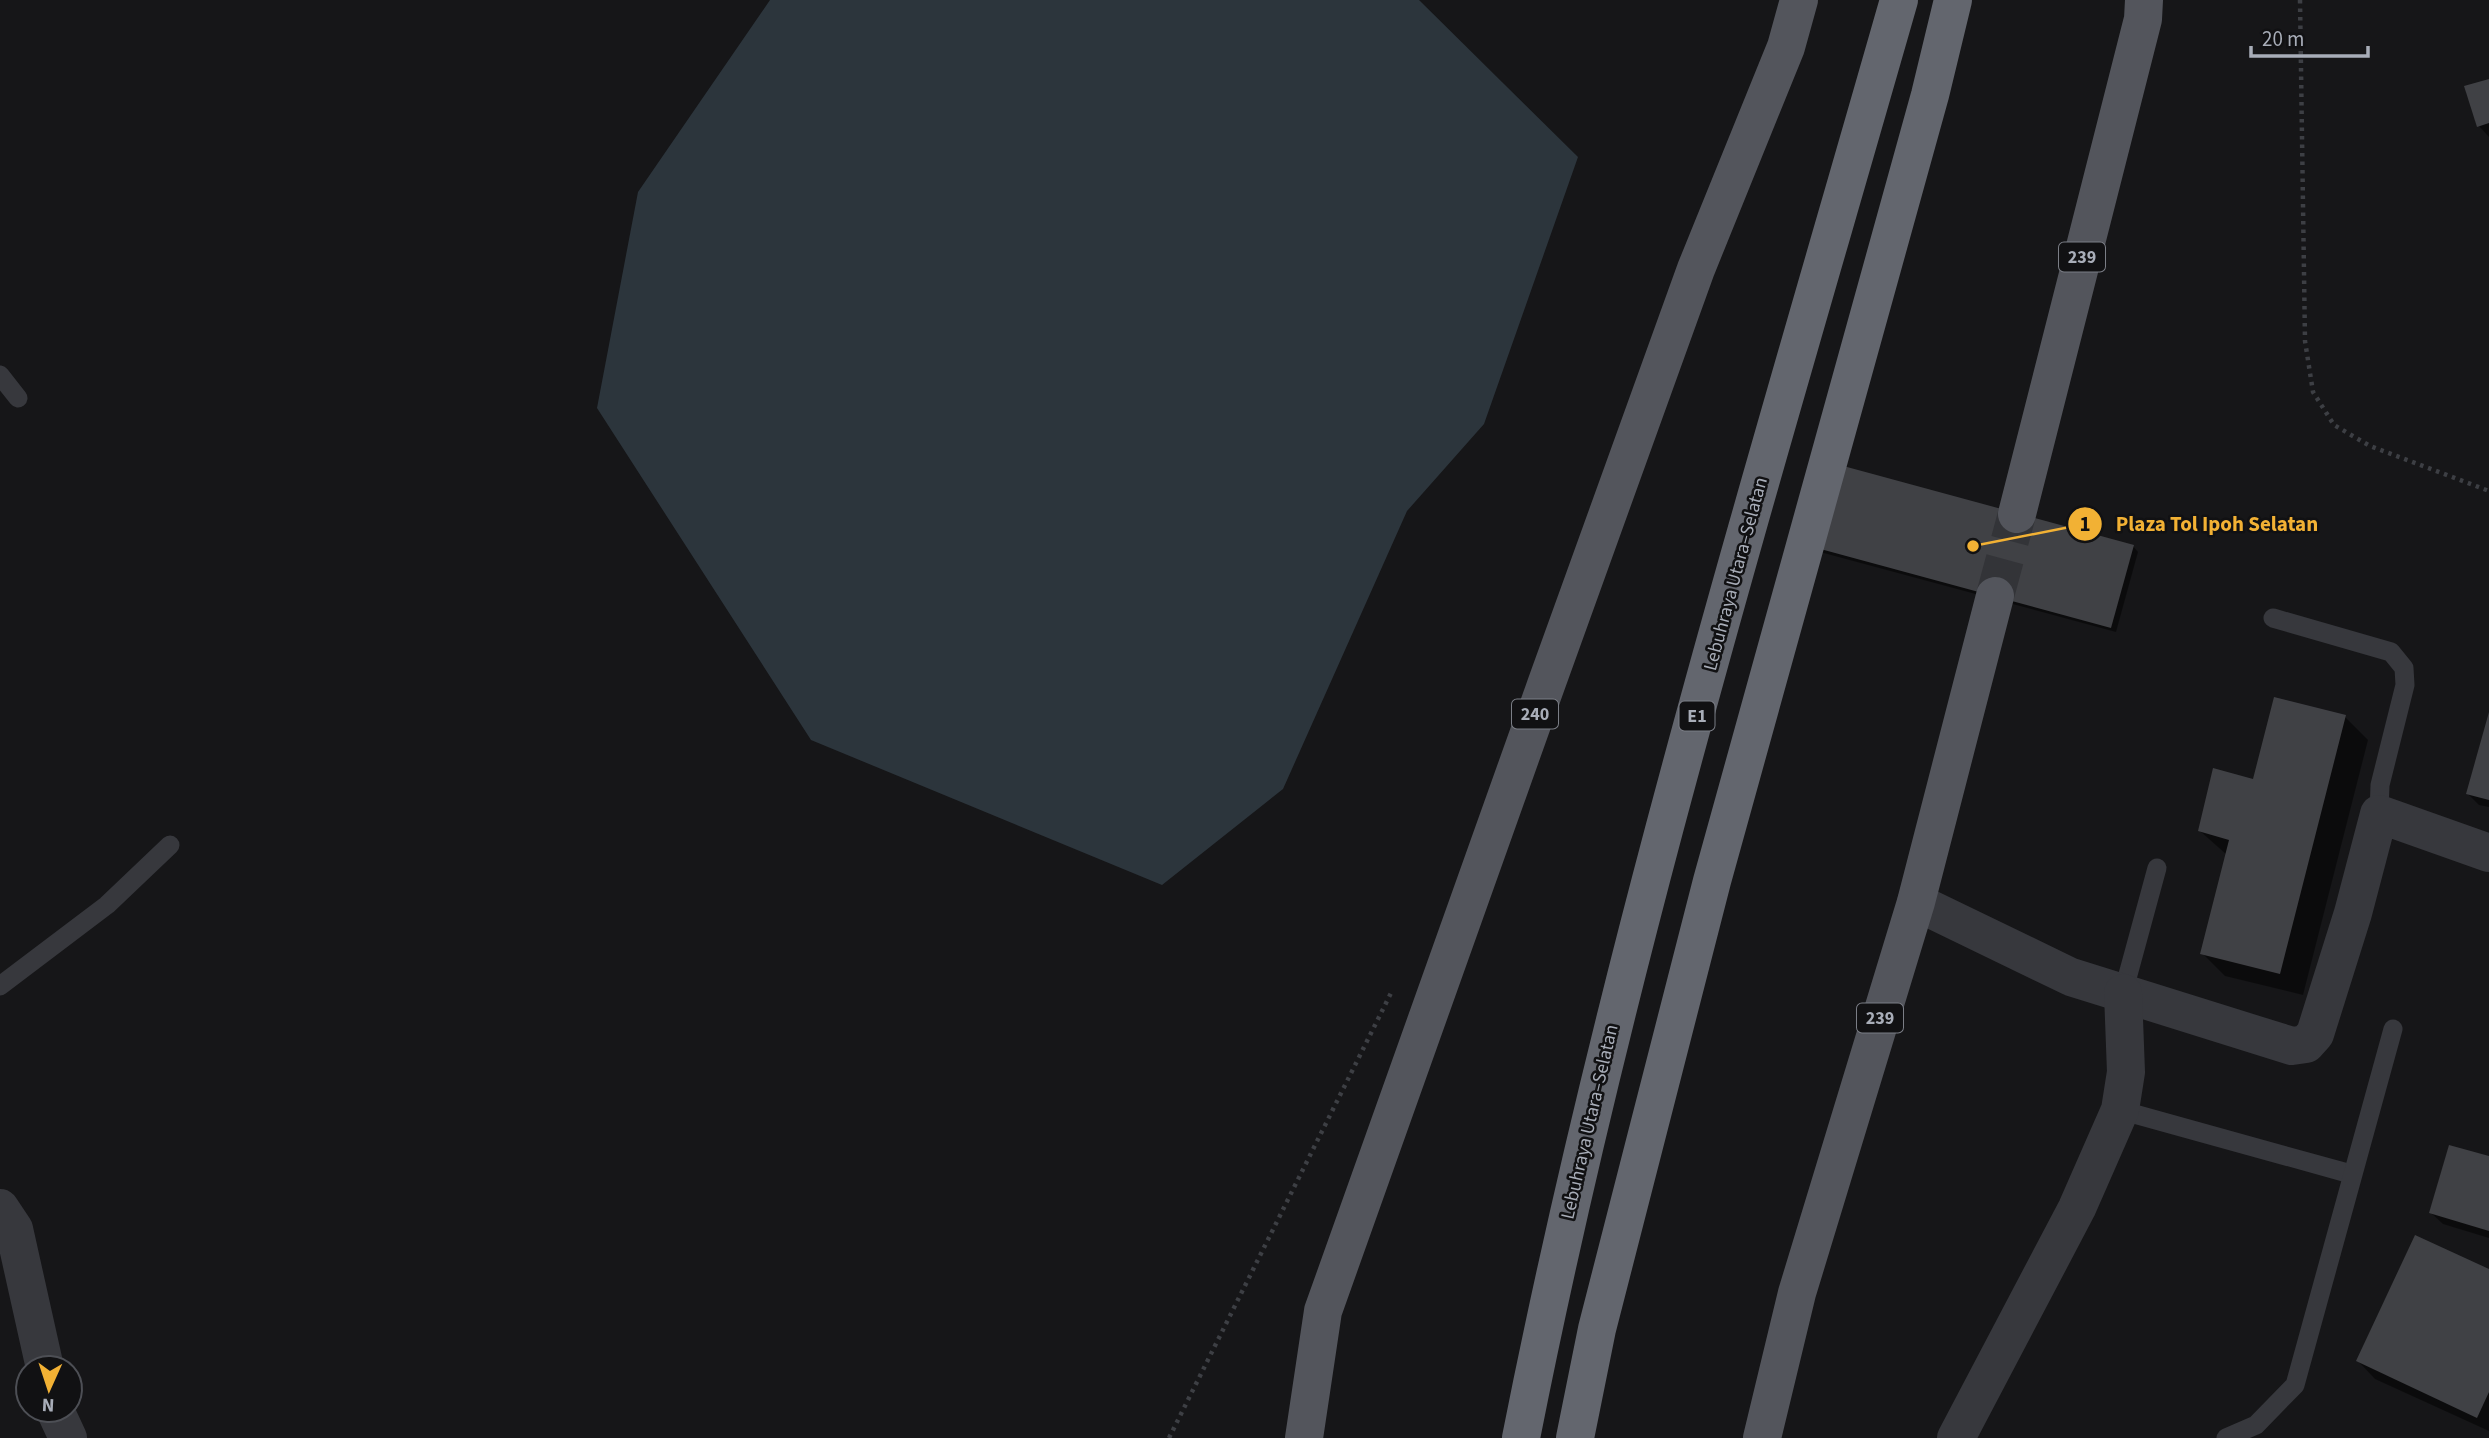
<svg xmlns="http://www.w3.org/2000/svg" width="2489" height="1438" font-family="'Source Sans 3',sans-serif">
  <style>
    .water { fill: #2c353c }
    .shadow { fill: #0007 }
    .building { fill: #404145 }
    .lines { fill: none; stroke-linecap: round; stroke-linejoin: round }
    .primary-tunnel { stroke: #333438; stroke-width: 38; stroke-dasharray: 38 19; stroke-linecap: butt }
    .path { stroke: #3d3f44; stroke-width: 4.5; stroke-dasharray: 3.5 5; stroke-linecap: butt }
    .service { stroke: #37383d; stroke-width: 19 }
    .minor { stroke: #37383d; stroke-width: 38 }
    .primary { stroke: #53555c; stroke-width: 38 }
    .motorway { stroke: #63666e; stroke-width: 38 }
    .labels { text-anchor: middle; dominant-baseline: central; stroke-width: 5; stroke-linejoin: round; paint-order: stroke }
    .shield { fill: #111113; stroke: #7b7e86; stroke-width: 2 }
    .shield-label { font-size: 18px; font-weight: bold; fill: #a8adb8 }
    .street-label { font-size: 19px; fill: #a8adb8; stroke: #111113 }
    .leader { fill: none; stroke: #f2b134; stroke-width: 2.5 }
    .callout-dot { fill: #f2b134; stroke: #111113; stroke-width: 2.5 }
    .mark-label { font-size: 21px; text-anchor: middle; font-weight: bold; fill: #111 }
    .callout-label { font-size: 21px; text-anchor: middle; font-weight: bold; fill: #f2b134; stroke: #111113; stroke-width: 5; stroke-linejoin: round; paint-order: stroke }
  </style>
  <rect width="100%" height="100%" fill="#161618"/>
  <polygon class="water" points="770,0 1419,0 1578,157 1484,424 1407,511 1283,789 1162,885 811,740 597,408 638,192"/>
  <g class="shadow">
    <polygon points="2489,80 2489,137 2479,126"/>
    <polygon points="1815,546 2133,546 2138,552 2116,632 1820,552"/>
    <polygon points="2489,716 2489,807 2479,805 2467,793"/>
    <polygon points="2345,717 2368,740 2303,995 2225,976 2202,953 2227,855 2200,831 2254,781"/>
    <polygon points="2489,1158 2489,1238 2443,1224 2431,1213"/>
    <polygon points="2489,1271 2489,1431 2375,1379 2358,1361"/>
  </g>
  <g class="building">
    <polygon points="2489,79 2489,123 2477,127 2464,86"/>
    <polygon points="1836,464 2134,545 2111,628 1813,547"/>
    <polygon points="2274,697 2346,715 2280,974 2200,954 2229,840 2198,831 2213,768 2253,779"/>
    <polygon points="2489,712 2489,800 2466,794"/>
    <polygon points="2449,1145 2489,1156 2489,1231 2429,1213"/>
    <polygon points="2415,1235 2489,1269 2489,1392 2477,1418 2356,1361"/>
  </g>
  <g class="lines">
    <polyline class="primary-tunnel" points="1995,596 2017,514"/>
    <g class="path">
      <polyline points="2300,0 2305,341 2313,392 2334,425 2370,446 2489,491"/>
      <polyline points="1169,1438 1392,991"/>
    </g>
    <g class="service">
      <polyline points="0,375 18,398"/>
      <polyline points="2273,618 2391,652 2404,668 2405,685 2380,785 2379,814"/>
      <polyline points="0,986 107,905 170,845"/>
      <polyline points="2123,993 2157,868"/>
      <polyline points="2120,1110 2351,1174"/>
      <polyline points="2226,1438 2256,1425 2295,1385 2393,1029"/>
    </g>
    <g class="minor">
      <polyline points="1916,902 2071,977 2292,1046 2306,1044 2315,1034 2353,913 2379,814 2489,853"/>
      <polyline points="0,1208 14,1229 45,1368"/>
      <polyline points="55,1410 68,1438"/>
      <polyline points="1956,1438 2077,1208 2120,1110 2126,1072 2123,993"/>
    </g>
    <g class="primary">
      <polyline points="2017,514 2143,19 2144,0"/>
      <polyline points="1304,1438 1323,1311 1546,685 1696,269 1786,47 1799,0"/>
      <polyline points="1762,1438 1797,1293 1916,902 1995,596"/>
    </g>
    <g class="motorway">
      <path d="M1521,1438C1617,952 1763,476 1899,0"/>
      <polyline points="1575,1438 1597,1329 1712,881 1930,95 1953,0"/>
    </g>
  </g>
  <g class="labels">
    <g class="shield">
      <rect x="2059" y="242.5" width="46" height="29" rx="5"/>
      <rect x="1512" y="699.5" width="46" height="29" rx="5"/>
      <rect x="1679.5" y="701.5" width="35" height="29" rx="5"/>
      <rect x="1857" y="1003.5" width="46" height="29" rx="5"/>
    </g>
    <g class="shield-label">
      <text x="2082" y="257">239</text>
      <text x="1535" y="714">240</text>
      <text x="1697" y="716">E1</text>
      <text x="1880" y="1018">239</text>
    </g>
    <g class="street-label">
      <text transform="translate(1736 574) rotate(-75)">Lebuhraya Utara–Selatan</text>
      <text transform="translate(1590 1122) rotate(-77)">Lebuhraya Utara–Selatan</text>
    </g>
  </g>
  <path class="leader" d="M1973 546L2085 524"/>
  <g class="callout-dot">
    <circle cx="1973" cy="546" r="7"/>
    <circle cx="2085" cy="524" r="18"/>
  </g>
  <g class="mark-label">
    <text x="2085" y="531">1</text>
  </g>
  <g class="callout-label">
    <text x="2217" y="531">Plaza Tol Ipoh Selatan</text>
  </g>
  <g transform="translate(49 1389) rotate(183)"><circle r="33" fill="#111113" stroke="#4d4f55" stroke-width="2"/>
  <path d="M0-5L12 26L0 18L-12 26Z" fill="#f2b134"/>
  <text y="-10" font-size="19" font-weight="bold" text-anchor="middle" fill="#a8adb8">N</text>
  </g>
  <path d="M2251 46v10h117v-10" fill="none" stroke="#a8adb8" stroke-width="3.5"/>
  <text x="2262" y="46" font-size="21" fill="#a8adb8" stroke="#111113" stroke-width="5" paint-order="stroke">20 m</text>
</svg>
